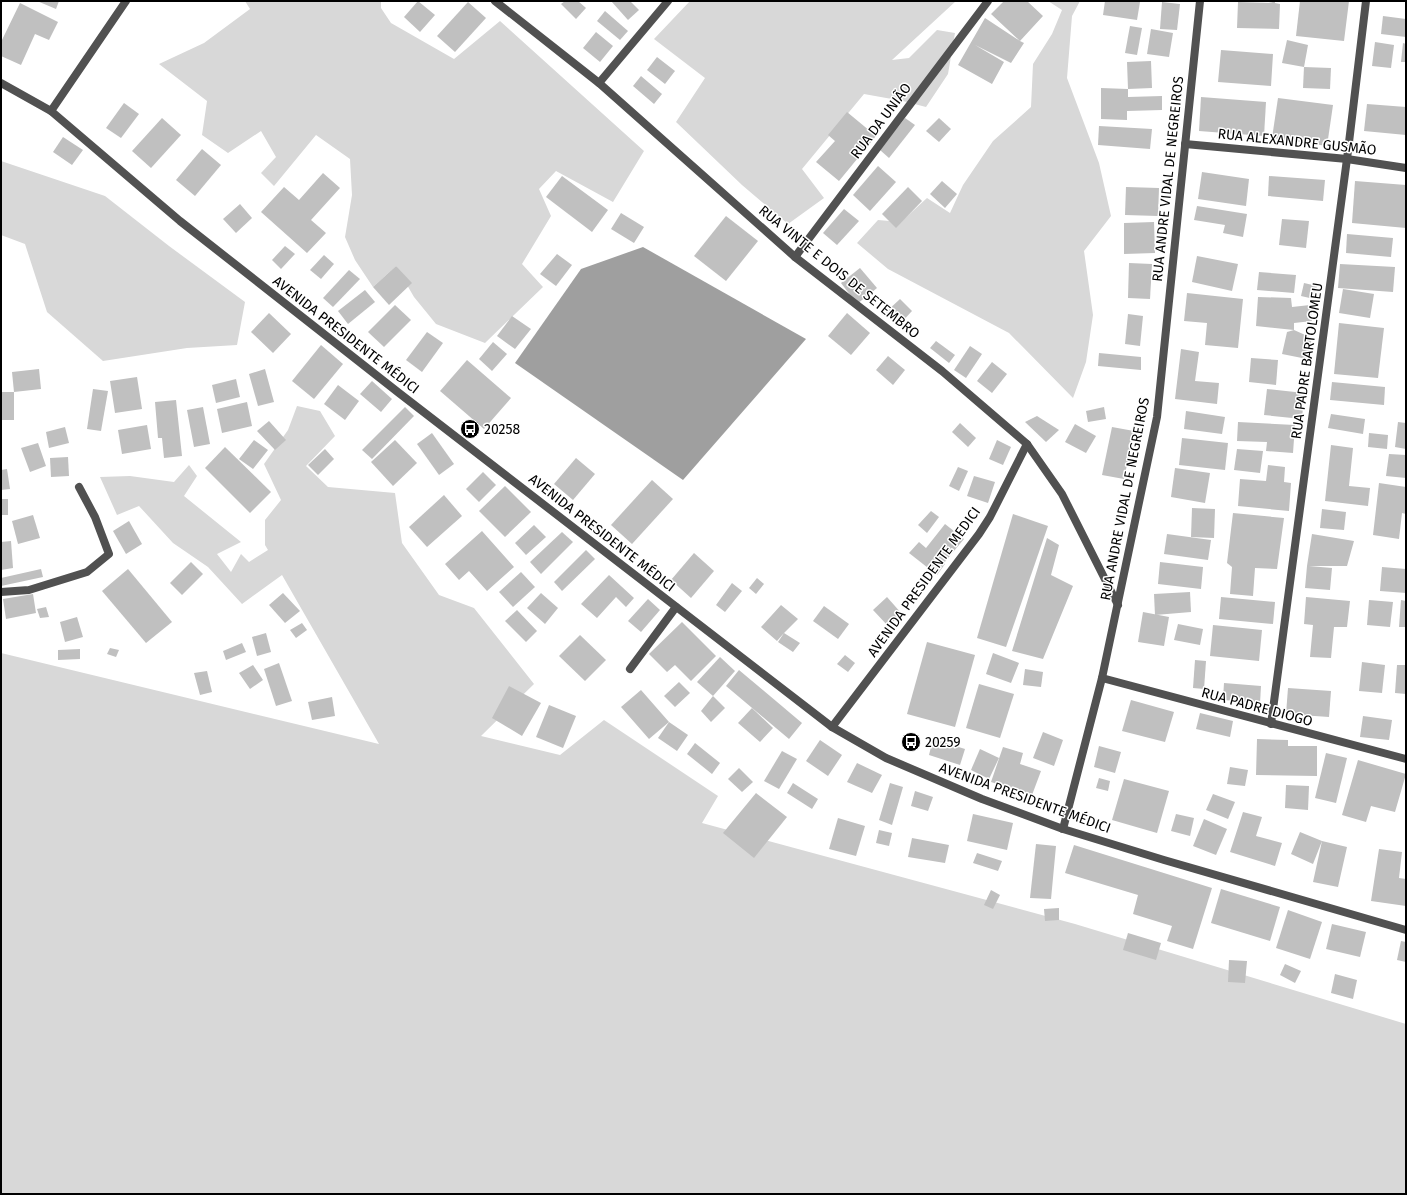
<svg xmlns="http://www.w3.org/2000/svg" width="1407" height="1195" font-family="'Fira Sans',sans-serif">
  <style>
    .green { fill: #d8d8d8 }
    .water { fill: #9f9f9f }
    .building { fill: #c0c0c0 }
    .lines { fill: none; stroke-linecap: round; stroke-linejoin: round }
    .minor { stroke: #515151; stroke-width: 8 }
    .tertiary { stroke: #515151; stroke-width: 8 }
    .labels { text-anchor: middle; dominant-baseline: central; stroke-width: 3; stroke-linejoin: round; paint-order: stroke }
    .street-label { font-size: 14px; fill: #000; stroke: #fff }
    .poi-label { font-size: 14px; fill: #000; stroke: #fff; text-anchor: start }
  </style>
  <rect width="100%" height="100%" fill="#fff"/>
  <g class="green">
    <polygon points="245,1 381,1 381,8 391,23 454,59 500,21 644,151 613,202 556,171 539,189 551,216 522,264 543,287 485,343 436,324 414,297 396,266 373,287 355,260 345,237 352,195 350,159 316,135 274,186 261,173 276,157 261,131 228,153 202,135 207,101 159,64 204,43 250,9"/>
    <polygon points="690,1 956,1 892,60 909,58 937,30 955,33 948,74 926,107 903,101 864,94 802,169 824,198 788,224 742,185 676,122 705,78 654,39"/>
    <polygon points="1048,1 1080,1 1072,16 1067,78 1099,163 1111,216 1084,251 1093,315 1086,362 1073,398 1009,333 888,269 857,243 878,220 901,222 927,198 950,213 963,185 993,141 1031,107 1033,64 1052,34 1062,10"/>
    <polygon points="1,161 105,196 169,246 245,302 237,345 187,348 103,361 47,312 25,244 1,235"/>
    <polygon points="297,406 320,411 335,436 306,466 328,487 395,493 402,543 439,595 474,608 534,684 481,736 560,755 604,720 718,796 702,823 1075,924 1406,1024 1406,1194 1,1194 1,653 379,744 282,575 242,604 208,567 173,543 139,506 117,515 100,477 130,476 174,482 189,465 197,476 184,496 241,542 217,554 231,572 241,554 249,562 268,550 265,545 265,520 281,500 264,464 288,430"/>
  </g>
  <polygon class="water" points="643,247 806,339 683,480 515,363 581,269"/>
  <g class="building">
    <polygon points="37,1 59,1 56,9"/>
    <polygon points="418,1 435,15 420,32 404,17"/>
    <polygon points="565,1 578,1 586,8 576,19 561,4"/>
    <polygon points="611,1 630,1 639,10 628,20"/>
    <polygon points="1004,1 1027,1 1043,16 1020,41 1024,43 1011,63 975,45 1004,62 992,84 958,65 985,18 1020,41 991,14"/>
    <polygon points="1105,1 1140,2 1137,20 1103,15"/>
    <polygon points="1264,1 1275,1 1275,3 1280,4 1279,29 1237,28 1238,2 1273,3"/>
    <polygon points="1300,1 1349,1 1344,41 1296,36"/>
    <polygon points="468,2 486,18 455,52 437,36"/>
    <polygon points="1162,2 1180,4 1177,30 1160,29"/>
    <polygon points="20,3 58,22 49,40 35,34 21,65 1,56 1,42"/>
    <polygon points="605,11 628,31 620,40 597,21"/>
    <polygon points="1383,16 1406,19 1406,37 1381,34"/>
    <polygon points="1130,26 1142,28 1137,55 1125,53"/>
    <polygon points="1151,29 1173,33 1169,57 1147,54"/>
    <polygon points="596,32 613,46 600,62 583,48"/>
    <polygon points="1287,40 1308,45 1304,67 1282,63"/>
    <polygon points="1375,42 1394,45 1391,68 1372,66"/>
    <polygon points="1403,43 1406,44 1406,62 1401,62"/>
    <polygon points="1221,50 1273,54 1271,86 1218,82"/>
    <polygon points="657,57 675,71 665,84 647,70"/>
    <polygon points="1151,61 1152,88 1128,89 1128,97 1162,96 1162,110 1127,111 1127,120 1101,119 1101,88 1128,89 1127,62"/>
    <polygon points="1304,67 1331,68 1330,89 1303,88"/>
    <polygon points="641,76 662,94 654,104 633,86"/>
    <polygon points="1201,97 1266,102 1264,136 1199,131"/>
    <polygon points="1278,98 1333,105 1327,146 1272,138"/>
    <polygon points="124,103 139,114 121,138 106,128"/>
    <polygon points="1367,104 1406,107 1406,135 1364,131"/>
    <polygon points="847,112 876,136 839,181 816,162 835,141 828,135"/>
    <polygon points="162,118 181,135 151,168 132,151"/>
    <polygon points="905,118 915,125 889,158 880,150"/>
    <polygon points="939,118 951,129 939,142 926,131"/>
    <polygon points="1099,126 1152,129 1150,149 1098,145"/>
    <polygon points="63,137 83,150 72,165 53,152"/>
    <polygon points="202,149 221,165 195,196 176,180"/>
    <polygon points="878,166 896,182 870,211 853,195"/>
    <polygon points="1202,172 1249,179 1246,206 1198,199"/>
    <polygon points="323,173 340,188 311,220 326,233 307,253 261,212 284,187 299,200"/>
    <polygon points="562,176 608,210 592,232 546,197"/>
    <polygon points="1269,176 1325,180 1323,201 1268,196"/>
    <polygon points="942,181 957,194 945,208 930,194"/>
    <polygon points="1355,181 1406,185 1406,228 1352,223"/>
    <polygon points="908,187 922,201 896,228 882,214"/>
    <polygon points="1126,187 1159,188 1158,216 1125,215"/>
    <polygon points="240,204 252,218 236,233 223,219"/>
    <polygon points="1197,206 1247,214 1243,237 1223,233 1225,225 1194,220"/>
    <polygon points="844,209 859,221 837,245 823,233"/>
    <polygon points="621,213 644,227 634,243 611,229"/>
    <polygon points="726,216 758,241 726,281 694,256"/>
    <polygon points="1282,219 1309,221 1306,248 1279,245"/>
    <polygon points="1154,222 1155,253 1124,254 1124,223"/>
    <polygon points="1347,234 1393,238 1391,257 1346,253"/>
    <polygon points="285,246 295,254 281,269 272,260"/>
    <polygon points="557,254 572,265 556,286 540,274"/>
    <polygon points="324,255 334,264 321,279 310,270"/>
    <polygon points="1197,256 1238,264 1232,291 1192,282"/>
    <polygon points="1129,263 1152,264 1150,299 1128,298"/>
    <polygon points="1340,264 1395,267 1393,292 1338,288"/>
    <polygon points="396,266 412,283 389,305 373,287"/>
    <polygon points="860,268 877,288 857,304 841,283"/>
    <polygon points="349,270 360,279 333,307 323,298"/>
    <polygon points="1259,272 1296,275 1294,293 1257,290"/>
    <polygon points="1304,283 1317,286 1314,299 1301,296"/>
    <polygon points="1343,289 1374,294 1370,318 1339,313"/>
    <polygon points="365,290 375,302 348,324 338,311"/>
    <polygon points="1187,293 1243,299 1238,348 1205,345 1207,323 1184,321"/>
    <polygon points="1258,297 1291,298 1292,307 1310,305 1312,321 1294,323 1294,330 1312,338 1307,359 1282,354 1287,332 1294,330 1256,326"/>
    <polygon points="900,299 912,311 899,325 886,312"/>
    <polygon points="395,305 411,320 384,347 368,332"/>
    <polygon points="269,313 291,334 273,353 251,332"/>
    <polygon points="847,313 870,333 851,355 828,336"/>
    <polygon points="1128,314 1143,316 1140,346 1125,344"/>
    <polygon points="512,316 531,329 515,349 497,336"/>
    <polygon points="1339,323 1384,328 1378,378 1334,374"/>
    <polygon points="427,332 443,343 422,372 406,360"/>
    <polygon points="936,341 955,355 949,363 930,348"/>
    <polygon points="493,342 507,354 492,371 479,359"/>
    <polygon points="321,345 343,364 314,399 292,381"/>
    <polygon points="970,346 982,354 966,378 954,370"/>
    <polygon points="1181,349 1199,352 1195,381 1219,383 1217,404 1175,399"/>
    <polygon points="1099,353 1141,357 1141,370 1098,366"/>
    <polygon points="888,356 905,370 893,385 876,370"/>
    <polygon points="1251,358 1278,360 1276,385 1249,382"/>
    <polygon points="467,360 511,398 484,429 440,391"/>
    <polygon points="992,362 1007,374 992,393 977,381"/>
    <polygon points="39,369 41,389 14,392 12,372"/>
    <polygon points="265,369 274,402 258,406 249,374"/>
    <polygon points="137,377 142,409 115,413 110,381"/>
    <polygon points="236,379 240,397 216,403 212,385"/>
    <polygon points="372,381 392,399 381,412 360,394"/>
    <polygon points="1332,382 1385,387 1384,405 1330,400"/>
    <polygon points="338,385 359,401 345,420 324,404"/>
    <polygon points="93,389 108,391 101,431 87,429"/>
    <polygon points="1267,389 1304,393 1302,419 1264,415"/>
    <rect x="1" y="392" width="13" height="28"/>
    <polygon points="176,400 182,456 164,458 162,438 158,438 155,402"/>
    <polygon points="247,402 252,426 222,433 217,409"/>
    <polygon points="203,407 210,444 194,447 187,410"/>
    <polygon points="405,407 414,416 372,459 362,450"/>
    <polygon points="1104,407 1106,419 1088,422 1086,411"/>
    <polygon points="1186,411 1225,417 1222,434 1184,429"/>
    <polygon points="1331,414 1365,419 1363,434 1328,428"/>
    <polygon points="1037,416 1059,430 1046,442 1025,422"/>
    <polygon points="269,421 286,440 275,450 257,431"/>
    <polygon points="1238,422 1295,425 1293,453 1266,451 1267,442 1237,441"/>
    <polygon points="1398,422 1406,423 1406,449 1395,447"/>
    <polygon points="960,423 976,438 968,447 952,432"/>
    <polygon points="1075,424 1096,436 1086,453 1065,442"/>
    <polygon points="147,425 151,449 122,454 118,430"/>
    <polygon points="65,427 69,443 49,448 46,432"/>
    <polygon points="1112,427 1134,431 1124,479 1102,475"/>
    <polygon points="432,433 454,464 439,475 417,444"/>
    <polygon points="1369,433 1388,435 1387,449 1368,447"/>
    <polygon points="1182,438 1228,443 1225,470 1179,465"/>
    <polygon points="254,440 268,450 253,469 239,459"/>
    <polygon points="395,440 417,463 393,486 371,462"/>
    <polygon points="997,440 1011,447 1003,465 989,459"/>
    <polygon points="38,443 46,466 30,472 21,448"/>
    <polygon points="1331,445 1353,448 1349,486 1370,488 1368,506 1325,501"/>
    <polygon points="225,447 271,492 250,513 205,468"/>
    <polygon points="325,449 334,459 318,475 308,465"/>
    <polygon points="1237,449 1263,451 1260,473 1234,470"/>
    <polygon points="1389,454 1406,455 1406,478 1386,476"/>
    <polygon points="68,457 69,476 51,477 50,458"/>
    <polygon points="576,458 595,474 573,500 554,484"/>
    <polygon points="1268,465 1285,467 1284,482 1291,483 1289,511 1238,506 1240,479 1266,481"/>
    <polygon points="958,467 968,471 959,491 949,486"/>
    <polygon points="1175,468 1210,473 1205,503 1171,497"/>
    <polygon points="7,469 10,489 1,490 1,470"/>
    <polygon points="483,472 496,485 479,502 466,489"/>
    <polygon points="974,476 995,482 988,503 967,496"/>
    <polygon points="652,480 673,499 632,544 611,525"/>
    <polygon points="1379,483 1406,487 1406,514 1402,513 1399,539 1373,535"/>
    <polygon points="505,486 531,512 505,537 479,511"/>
    <polygon points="444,495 462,516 427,547 409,527"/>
    <rect x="1" y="499" width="7" height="16"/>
    <polygon points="1192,508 1215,509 1214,538 1191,537"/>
    <polygon points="1322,509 1346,512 1344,530 1320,528"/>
    <polygon points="931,511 939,517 927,533 918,525"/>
    <polygon points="1233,513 1284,518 1277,569 1255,568 1253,596 1230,594 1232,567 1227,563"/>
    <polygon points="1013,514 1048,526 1006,647 977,638"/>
    <polygon points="33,515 40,538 18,544 12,521"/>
    <polygon points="129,521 142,544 126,554 113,531"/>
    <polygon points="945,524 964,539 944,563 945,564 937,575 909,553 919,542 926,548"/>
    <polygon points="534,525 546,537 526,555 515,543"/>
    <polygon points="482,531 514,567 487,591 469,571 459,580 445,564"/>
    <polygon points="562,532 573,542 541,574 530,562"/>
    <polygon points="1167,534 1211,540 1208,560 1164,554"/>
    <polygon points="1312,534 1354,541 1347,566 1309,566 1332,568 1330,590 1305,588 1307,566"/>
    <polygon points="1047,538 1059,545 1051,575 1073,586 1043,659 1012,651"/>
    <polygon points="11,541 13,568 1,570 1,542"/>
    <polygon points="586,550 595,559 562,591 554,582"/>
    <polygon points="694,553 714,571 691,598 671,580"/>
    <polygon points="191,562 203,574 182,595 170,583"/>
    <polygon points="1160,562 1203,567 1201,589 1158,584"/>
    <polygon points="1382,567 1406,569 1406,593 1380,591"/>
    <polygon points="41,569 43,577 1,586 1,578"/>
    <polygon points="128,569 172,622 146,643 102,591"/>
    <polygon points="521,572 535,587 513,607 499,592"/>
    <polygon points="609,575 634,598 626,607 616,597 597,618 581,604"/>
    <polygon points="757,578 764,584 756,594 749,588"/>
    <polygon points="732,583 742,591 725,612 716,605"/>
    <polygon points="1190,592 1191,612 1155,615 1154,594"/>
    <polygon points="283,593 300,611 285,623 269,605"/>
    <polygon points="541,593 558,608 545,624 527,608"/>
    <polygon points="33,594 36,613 6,619 3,599"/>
    <polygon points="887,597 902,614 888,626 873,610"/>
    <polygon points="1221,597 1275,602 1273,624 1219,619"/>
    <polygon points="1306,597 1350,601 1347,627 1334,627 1331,658 1310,657 1313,625 1304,624"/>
    <polygon points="648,599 660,610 641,632 628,621"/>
    <polygon points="1369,600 1393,602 1390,627 1367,625"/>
    <polygon points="1401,600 1406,601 1406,627 1399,627"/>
    <polygon points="781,605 798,619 784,633 800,643 793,652 778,642 784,633 777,641 761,627"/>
    <polygon points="824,606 849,624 838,639 813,621"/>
    <polygon points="46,607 49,617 40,618 37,609"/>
    <polygon points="517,610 537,631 526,642 505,621"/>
    <polygon points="1143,612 1169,617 1164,646 1138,642"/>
    <polygon points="77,617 83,637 65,642 60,622"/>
    <polygon points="682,622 716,656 691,681 675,665 667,672 649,654"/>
    <polygon points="302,623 307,630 296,638 290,630"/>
    <polygon points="1178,624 1203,629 1200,645 1174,640"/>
    <polygon points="1213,625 1262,630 1259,661 1210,656"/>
    <polygon points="266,633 271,652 257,656 252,637"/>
    <polygon points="580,635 606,660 585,681 559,656"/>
    <polygon points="927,642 975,655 955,727 907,714"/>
    <polygon points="242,643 246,652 226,660 223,651"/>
    <polygon points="110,648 119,650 116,657 107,654"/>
    <polygon points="80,649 80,659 58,660 58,650"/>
    <polygon points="993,653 1019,663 1011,683 986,674"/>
    <polygon points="845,655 855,663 848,672 837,664"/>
    <polygon points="720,657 735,671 713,696 697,682"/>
    <polygon points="1195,660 1206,661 1204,689 1193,688"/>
    <polygon points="1362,662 1385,665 1382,693 1359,691"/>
    <polygon points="279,663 292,701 276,706 264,669"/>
    <polygon points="253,665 263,680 250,689 239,673"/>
    <polygon points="1397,665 1406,665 1406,694 1395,693"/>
    <polygon points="1025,669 1043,672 1041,687 1023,685"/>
    <polygon points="739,670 802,723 789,739 726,686"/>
    <polygon points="207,671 212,692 200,695 194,673"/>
    <polygon points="679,682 690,693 675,707 664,696"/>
    <polygon points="1224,683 1261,686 1260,703 1223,700"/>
    <polygon points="979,684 1014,694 1000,738 966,728"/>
    <polygon points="509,686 541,703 522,736 492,718"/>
    <polygon points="1288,688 1331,691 1329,717 1286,714"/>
    <polygon points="641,690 669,722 649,739 621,707"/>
    <polygon points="713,696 725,708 711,722 701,711"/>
    <polygon points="332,697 335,716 312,720 308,702"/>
    <polygon points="1131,700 1174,712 1165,742 1122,731"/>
    <polygon points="549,705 576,716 563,748 536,737"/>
    <polygon points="752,708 773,728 760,742 738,723"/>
    <polygon points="1200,713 1233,721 1230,737 1196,729"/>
    <polygon points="1363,716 1392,720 1389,740 1360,737"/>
    <polygon points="669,722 688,735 677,751 658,738"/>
    <polygon points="1043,732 1063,740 1054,766 1033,758"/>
    <polygon points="933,739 965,749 960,765 929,755"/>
    <polygon points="1257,739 1288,740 1288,746 1317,746 1317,776 1256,775"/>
    <polygon points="820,740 842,755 828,776 806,761"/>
    <polygon points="695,743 720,763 712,774 687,754"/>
    <polygon points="1099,746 1121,752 1115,773 1094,767"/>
    <polygon points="1003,747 1023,753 1020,764 1041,771 1032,795 991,782"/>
    <polygon points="980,749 999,758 989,779 971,770"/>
    <polygon points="782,751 797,759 779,789 764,781"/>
    <polygon points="1326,753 1347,758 1336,803 1315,798"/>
    <polygon points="1358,760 1406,774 1395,812 1371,806 1366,822 1342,815"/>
    <polygon points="857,763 882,775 872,793 847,782"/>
    <polygon points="1230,767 1248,770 1245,786 1227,784"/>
    <polygon points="739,768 753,782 742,792 728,779"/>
    <polygon points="1099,778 1110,781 1108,791 1096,788"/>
    <polygon points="1124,779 1169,791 1157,833 1112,820"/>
    <polygon points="793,783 818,799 812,809 787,793"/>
    <polygon points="890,783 903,787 892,825 879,820"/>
    <polygon points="1286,785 1309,786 1308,810 1285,808"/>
    <polygon points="915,791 933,797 928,811 911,806"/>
    <polygon points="756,793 787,817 754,858 723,833"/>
    <polygon points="1213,794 1235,802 1228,819 1206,810"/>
    <polygon points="1243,812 1262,817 1256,836 1282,843 1275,866 1230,852"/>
    <polygon points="973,814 1013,823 1007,850 967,841"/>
    <polygon points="1176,814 1194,818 1190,836 1171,831"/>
    <polygon points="838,818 865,826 856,856 829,849"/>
    <polygon points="1204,819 1227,829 1216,855 1193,846"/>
    <polygon points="879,830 892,833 889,846 876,843"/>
    <polygon points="1300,832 1322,841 1347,847 1338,887 1313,882 1322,841 1313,864 1291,854"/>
    <polygon points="912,838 949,845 945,863 908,857"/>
    <polygon points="1036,844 1056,846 1051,899 1030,898"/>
    <polygon points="1074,845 1212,888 1193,949 1167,941 1172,926 1133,914 1138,895 1065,873"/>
    <polygon points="1379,849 1402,852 1399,878 1406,879 1406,906 1371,901"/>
    <polygon points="977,853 1002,861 998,871 973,863"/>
    <polygon points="1221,889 1280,907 1270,941 1211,923"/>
    <polygon points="991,890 1000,895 993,909 984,905"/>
    <polygon points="1059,908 1059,920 1045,921 1044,909"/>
    <polygon points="1288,910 1322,922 1310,959 1276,948"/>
    <polygon points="1332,924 1366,932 1360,957 1326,949"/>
    <polygon points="1128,933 1161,943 1156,960 1123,950"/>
    <polygon points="1401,941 1406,942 1406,962 1397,960"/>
    <polygon points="1229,960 1247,961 1245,983 1228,982"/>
    <polygon points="1285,964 1301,971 1295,983 1280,975"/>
    <polygon points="1335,974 1357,980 1353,999 1331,993"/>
  </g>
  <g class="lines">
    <g class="minor">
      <polyline points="495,1 599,83 795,257 942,371 1027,444 1062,494 1118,605"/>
      <polyline points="599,83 668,1"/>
      <polyline points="51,111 126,1"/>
      <polyline points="1185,144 1347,159 1406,168"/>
      <polyline points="795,257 988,1"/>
      <polyline points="1,592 29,590 87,572 109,554 95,517 79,487"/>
      <polyline points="630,669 676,607"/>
      <polyline points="1102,678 1406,759"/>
      <polyline points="1271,724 1347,159 1366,1"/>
      <polyline points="832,727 979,534 990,517 1027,444"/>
      <polyline points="1063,829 1102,678 1157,417 1200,1"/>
    </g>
    <polyline class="tertiary" points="1,83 51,111 180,221 399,393 832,727 886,758 982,799 1063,829 1164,860 1406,930"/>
  </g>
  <defs>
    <symbol id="bus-disc" viewBox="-11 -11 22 22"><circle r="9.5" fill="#000" stroke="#fff"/><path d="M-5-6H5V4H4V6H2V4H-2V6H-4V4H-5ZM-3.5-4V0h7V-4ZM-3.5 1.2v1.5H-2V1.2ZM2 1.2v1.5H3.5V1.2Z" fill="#fff"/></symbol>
  </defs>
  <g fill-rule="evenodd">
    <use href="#bus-disc" x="459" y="418" width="22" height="22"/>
    <use href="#bus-disc" x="900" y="731" width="22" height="22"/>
  </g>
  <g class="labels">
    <g class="street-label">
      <text transform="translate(881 121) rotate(-53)">RUA DA UNIÃO</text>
      <text transform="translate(1297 142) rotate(6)">RUA ALEXANDRE GUSMÃO</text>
      <text transform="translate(1168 179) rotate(-84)">RUA ANDRE VIDAL DE NEGREIROS</text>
      <text transform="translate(839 272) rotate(39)">RUA VINTE E DOIS DE SETEMBRO</text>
      <text transform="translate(346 335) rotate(38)">AVENIDA PRESIDENTE MÉDICI</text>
      <text transform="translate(1307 361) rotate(-82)">RUA PADRE BARTOLOMEU</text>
      <text transform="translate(1125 499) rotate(-79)">RUA ANDRE VIDAL DE NEGREIROS</text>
      <text transform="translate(602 533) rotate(38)">AVENIDA PRESIDENTE MÉDICI</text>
      <text transform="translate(924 582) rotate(-54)">AVENIDA PRESIDENTE MEDICI</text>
      <text transform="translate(1257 707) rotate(15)">RUA PADRE DIOGO</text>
      <text transform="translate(1025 798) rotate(20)">AVENIDA PRESIDENTE MÉDICI</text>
    </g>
    <g class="poi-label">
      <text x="484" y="429">20258</text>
      <text x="925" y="742">20259</text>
    </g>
  </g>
  <rect width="1407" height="1195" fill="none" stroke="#000000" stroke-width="4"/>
</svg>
